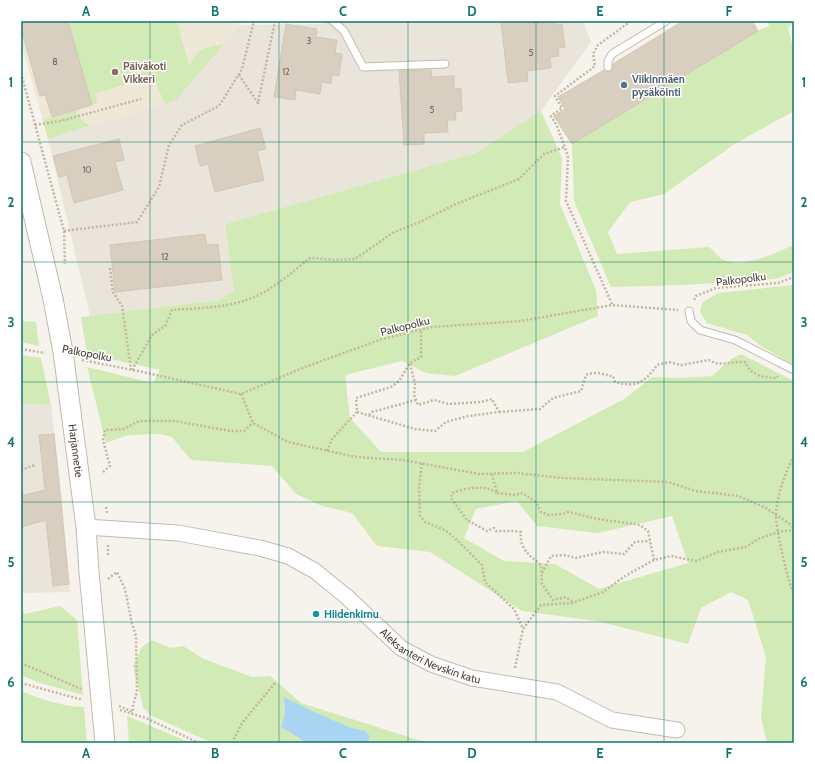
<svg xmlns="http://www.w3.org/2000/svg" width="815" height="764" font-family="Cabin,sans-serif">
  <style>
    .residential { fill: #eae5da }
    .education { fill: #efe8d6 }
    .green { fill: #d2eab5; fill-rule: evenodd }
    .water { fill: #a9d4f2 }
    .building { fill: #d8cfc1; stroke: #d3c7b4 }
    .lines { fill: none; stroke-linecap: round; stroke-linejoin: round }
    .service-casing { stroke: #c2bbae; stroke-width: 9 }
    .minor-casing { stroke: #c2bbae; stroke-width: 17 }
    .tertiary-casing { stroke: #c2bbae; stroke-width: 21 }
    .path { stroke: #c4b79f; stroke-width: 2.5; stroke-dasharray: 2 2; stroke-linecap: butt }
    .service { stroke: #fff; stroke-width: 7 }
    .minor { stroke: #fff; stroke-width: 15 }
    .tertiary { stroke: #fff; stroke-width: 19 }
    .tertiary-bridge-casing { stroke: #c2bbae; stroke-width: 21; stroke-linecap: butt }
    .tertiary-bridge { stroke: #fff; stroke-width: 19 }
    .grid { fill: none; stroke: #0f766e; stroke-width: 1; stroke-opacity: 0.55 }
    .education-dot { fill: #8d6e63; stroke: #fff; stroke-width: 1.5 }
    .service-dot { fill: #5c6f8a; stroke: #fff; stroke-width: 1.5 }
    .culture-dot { fill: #0f9aa8; stroke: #fff; stroke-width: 1.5 }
    .labels { text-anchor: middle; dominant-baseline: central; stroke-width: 3; stroke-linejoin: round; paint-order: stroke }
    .number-label { font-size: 9px; fill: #6e675b }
    .education-label { font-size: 11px; font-weight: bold; fill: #785e54; stroke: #fff; text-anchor: start }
    .service-label { font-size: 11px; font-weight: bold; fill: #4e5e75; stroke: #fff; text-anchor: start }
    .street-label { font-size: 11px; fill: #4b4439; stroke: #fff }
    .culture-label { font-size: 11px; font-weight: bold; fill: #0d838f; stroke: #fff; text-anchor: start }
    .neatline { fill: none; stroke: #0f766e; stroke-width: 1.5 }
    .grid-label { font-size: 13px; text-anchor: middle; font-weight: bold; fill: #0f766e }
  </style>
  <rect width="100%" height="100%" fill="#f6f3ec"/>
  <g class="residential">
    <polygon points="327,21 583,21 591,42 541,111 476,153 225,224 234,291 218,300 90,316 48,139 176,100 240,25 324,24"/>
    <polygon points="21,404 51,405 62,498 70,592 21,593"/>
  </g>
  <polygon class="education" points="21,21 236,21 240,25 176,100 48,139 21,42"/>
  <g class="green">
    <path d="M68,21H177L189,66C200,47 203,48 224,44L176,100L165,104C162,94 154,86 156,76L95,93L97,103L92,105Z"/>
    <path d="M768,21H794L788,28L794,52V111L736,143L664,194L630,202L608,232L617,254L709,247C714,251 719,258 724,260C744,269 775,253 794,245V272L776,279L683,285L611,287L574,201L572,144L758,31L769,26Z"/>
    <polygon points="75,110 84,122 89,126 48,139 43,120"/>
    <path d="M541,111L562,158L560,204L596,290L598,316L455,376L426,373L402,361L345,375L350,418L381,452H523L626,398L652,377L678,378L712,376L731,359L741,354L794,381V743H767L761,717L766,657L748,600L731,592L701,608L688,644L597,621L522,611L430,552L377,546L352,513L322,506L296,494L272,466L191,460L172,437L160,434L128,435L106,443L87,367L153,383L160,370L87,354L81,317L218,300L234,291L225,224L476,153ZM517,501L537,526L598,533L672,516L688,563L599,589L555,564L504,561L464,538L476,509Z"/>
    <polygon points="794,285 794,365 761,346 747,335 707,323 700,312 702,303 718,293"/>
    <polygon points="21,318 23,321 36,322 39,346 21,342"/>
    <polygon points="21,355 41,358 51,405 21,404"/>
    <polygon points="60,606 77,620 83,695 37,682 21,675 21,607 25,614"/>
    <polygon points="152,640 170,648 183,646 204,659 252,677 270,676 301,703 428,743 367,743 370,736 365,731 349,727 317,713 284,697 285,713 281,727 307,743 212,743 150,715 143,707 133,666 142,647"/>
    <path d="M21,691C44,700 59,706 84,707L87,743H21Z"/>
    <polygon points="127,716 191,743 129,743"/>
  </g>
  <polygon class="water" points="284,697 317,713 349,727 365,731 370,736 367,743 307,743 281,727 285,713"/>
  <g class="building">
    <polygon points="21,21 68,21 92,105 52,117 45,95 40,96 21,28"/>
    <polygon points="501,21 555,21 556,25 562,24 565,47 558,48 559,56 550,57 551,68 527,71 528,81 508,83"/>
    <polygon points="683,21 752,21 758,31 572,144 554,116 565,109 558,97 604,70 608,72 611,71 612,69 613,64"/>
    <polygon points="286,24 317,29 316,37 337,40 335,53 342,54 339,76 332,75 331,84 322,82 320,94 296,90 295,100 274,97"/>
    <polygon points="431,70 432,77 454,76 454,89 461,88 462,111 455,112 456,120 447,120 448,132 424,133 424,144 404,145 399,71"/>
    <polygon points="260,128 266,149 257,151 264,180 215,192 208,164 200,166 195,146"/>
    <polygon points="119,139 124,160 115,162 123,190 74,203 67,175 59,177 53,156"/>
    <polygon points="205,234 207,245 218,244 222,280 115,292 110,245"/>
    <polygon points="54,434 69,584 53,586 46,520 21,527 21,496 45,490 39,435"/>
  </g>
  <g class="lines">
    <defs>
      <g id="service">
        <polyline points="333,21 344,31 363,67 445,64"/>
        <polyline points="608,67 608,61 612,54 666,21"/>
        <polyline points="689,311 691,321 700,330 735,340 794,370"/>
      </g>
      <g id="minor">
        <path id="s1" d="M86,527L178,533L260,548L288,556L315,571L347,597L401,648L431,664L472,678L557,692L612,720L677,730"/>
      </g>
      <g id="tertiary">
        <polyline points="21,162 53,299"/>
        <path id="s2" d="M71,412L86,527L89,572"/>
      </g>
    </defs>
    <use href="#service" class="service-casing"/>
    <use href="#minor" class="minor-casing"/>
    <use href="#tertiary" class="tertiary-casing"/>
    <g class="path">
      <polyline points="632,21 641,21"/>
      <polyline points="21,73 64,231 65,264"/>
      <polyline points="239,75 258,103 275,21"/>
      <polyline points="35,125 60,121 141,99"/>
      <polyline points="64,231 137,222 159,187 169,145 182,125 219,106 242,69 254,21"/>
      <polyline points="110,268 113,292 122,306 131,369"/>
      <polyline points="694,300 696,296 716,288 778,283 794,277"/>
      <polyline points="612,304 566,201 568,156 557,126 551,116 562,108 555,96 595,66 593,54 598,45 631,21"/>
      <polyline points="21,349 45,353"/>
      <polyline points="82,360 138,371 241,394 305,367 382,339 432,327 521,321 612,305 678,310"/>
      <path d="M132,370L152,335L165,326L172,310C198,308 227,308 252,298C274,289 292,272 310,258L337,260L355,259L394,232L418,223L456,204L519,179L544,154L565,147"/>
      <polyline points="241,394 253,423 288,442 356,457 403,460 479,474 517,473 562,478 668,482 696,491 739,496 766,508 794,527"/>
      <polyline points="357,412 415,429 435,431 446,422 468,416 499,412 492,399 481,402 448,404 434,400 418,405 414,395 415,384 410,363"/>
      <path d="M499,412L540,409L553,398L581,391L586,375C591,373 597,372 603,374C607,375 609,376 613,376L615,382C637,388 645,382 657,365L669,362L681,365L709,360C718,367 734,361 745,362C750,375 764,378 777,378L778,376"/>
      <polyline points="369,415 372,412 416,400"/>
      <polyline points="327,451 332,439 357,412 356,398 391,387 399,381 410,363 421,357 421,329"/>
      <path d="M794,456C785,473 777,495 776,514C776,522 778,531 779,539C783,557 787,577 794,595"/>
      <polyline points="422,463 419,488 420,516 425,522 445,530 458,541 482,565 485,582 514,609 523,629"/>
      <polyline points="21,470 35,465"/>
      <polyline points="103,472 110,466 103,440 105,430 124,429 139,421 175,421 230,431 244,431 253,423"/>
      <path d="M492,474L497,493C484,484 466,488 452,493L451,498L467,520L487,531L494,528L496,531H514L521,532C519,549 530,556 541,565L542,584L553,600L566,597L573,602"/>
      <polyline points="497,493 515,495 522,493 536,502 541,512 549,515 562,514 569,512 598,519 640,525 648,531 654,560"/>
      <polyline points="106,507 107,513"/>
      <polyline points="108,555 108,544"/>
      <polyline points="542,573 551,556 564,555 576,558 603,552 624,554 635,542 650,541"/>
      <polyline points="108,579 117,572 125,589 132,624 136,636 137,692 133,705 133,712"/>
      <polyline points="21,663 81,689"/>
      <polyline points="515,668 523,629 541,605 572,603 603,592 625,576 654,560 671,556 696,561 718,552 746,547 760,538 778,532 794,530"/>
      <polyline points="21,683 83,700"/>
      <polyline points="119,706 133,712"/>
      <polyline points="120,710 146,718 199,743"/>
      <polyline points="232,743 242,723 275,683"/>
      <polyline points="374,743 374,742"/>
    </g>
    <use href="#service" class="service"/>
    <use href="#minor" class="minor"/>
    <use href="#tertiary" class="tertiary"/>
    <defs>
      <g id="tertiary-bridge">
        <polyline points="53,299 63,352 71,412"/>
        <polyline points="89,572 105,743"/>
      </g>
    </defs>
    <use href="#tertiary-bridge" class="tertiary-bridge-casing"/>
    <use href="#tertiary-bridge" class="tertiary-bridge"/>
  </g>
  <path class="grid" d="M150,21V743M279,21V743M408,21V743M536,21V743M664,21V743M21,142H794M21,262H794M21,382H794M21,502H794M21,622H794"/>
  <circle class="education-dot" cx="115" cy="72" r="4"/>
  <circle class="service-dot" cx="624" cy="85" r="4"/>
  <circle class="culture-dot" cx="316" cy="614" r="4"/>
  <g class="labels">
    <g class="number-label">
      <text x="309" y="40">3</text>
      <text x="531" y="52">5</text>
      <text x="55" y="61">8</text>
      <text x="286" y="71">12</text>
      <text x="432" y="109">5</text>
      <text x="87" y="169">10</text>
      <text x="165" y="256">12</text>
    </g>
    <g class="education-label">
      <text x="123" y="66">Päiväkoti<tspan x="123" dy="13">Vikkeri</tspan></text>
    </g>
    <g class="service-label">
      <text x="632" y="79">Viikinmäen<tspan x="632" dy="13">pysäköinti</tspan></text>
    </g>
    <g class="street-label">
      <text transform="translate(741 279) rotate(-7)">Palkopolku</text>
      <text transform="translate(405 326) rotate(-14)">Palkopolku</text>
      <text transform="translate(87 353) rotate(11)">Palkopolku</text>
      <text stroke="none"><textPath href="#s2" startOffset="39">Harjannetie</textPath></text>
      <text stroke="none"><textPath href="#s1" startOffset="381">Aleksanteri Nevskin katu</textPath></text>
    </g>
    <g class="culture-label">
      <text x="324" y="614">Hiidenkirnu</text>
    </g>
  </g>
  <rect width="815" height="764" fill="none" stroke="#ffffff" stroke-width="44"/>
  <rect x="22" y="22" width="771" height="720" class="neatline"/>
  <g class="grid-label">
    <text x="86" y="16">A</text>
    <text x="215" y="16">B</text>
    <text x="343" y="16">C</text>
    <text x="472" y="16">D</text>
    <text x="600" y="16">E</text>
    <text x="729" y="16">F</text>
    <text x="11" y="87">1</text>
    <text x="804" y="87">1</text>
    <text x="11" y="207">2</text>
    <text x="804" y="207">2</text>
    <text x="11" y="327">3</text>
    <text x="804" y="327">3</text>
    <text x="11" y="447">4</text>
    <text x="804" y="447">4</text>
    <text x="11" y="567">5</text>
    <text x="804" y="567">5</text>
    <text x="11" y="687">6</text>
    <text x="804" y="687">6</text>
    <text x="86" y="758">A</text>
    <text x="215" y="758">B</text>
    <text x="343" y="758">C</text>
    <text x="472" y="758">D</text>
    <text x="600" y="758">E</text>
    <text x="729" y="758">F</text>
  </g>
</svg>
